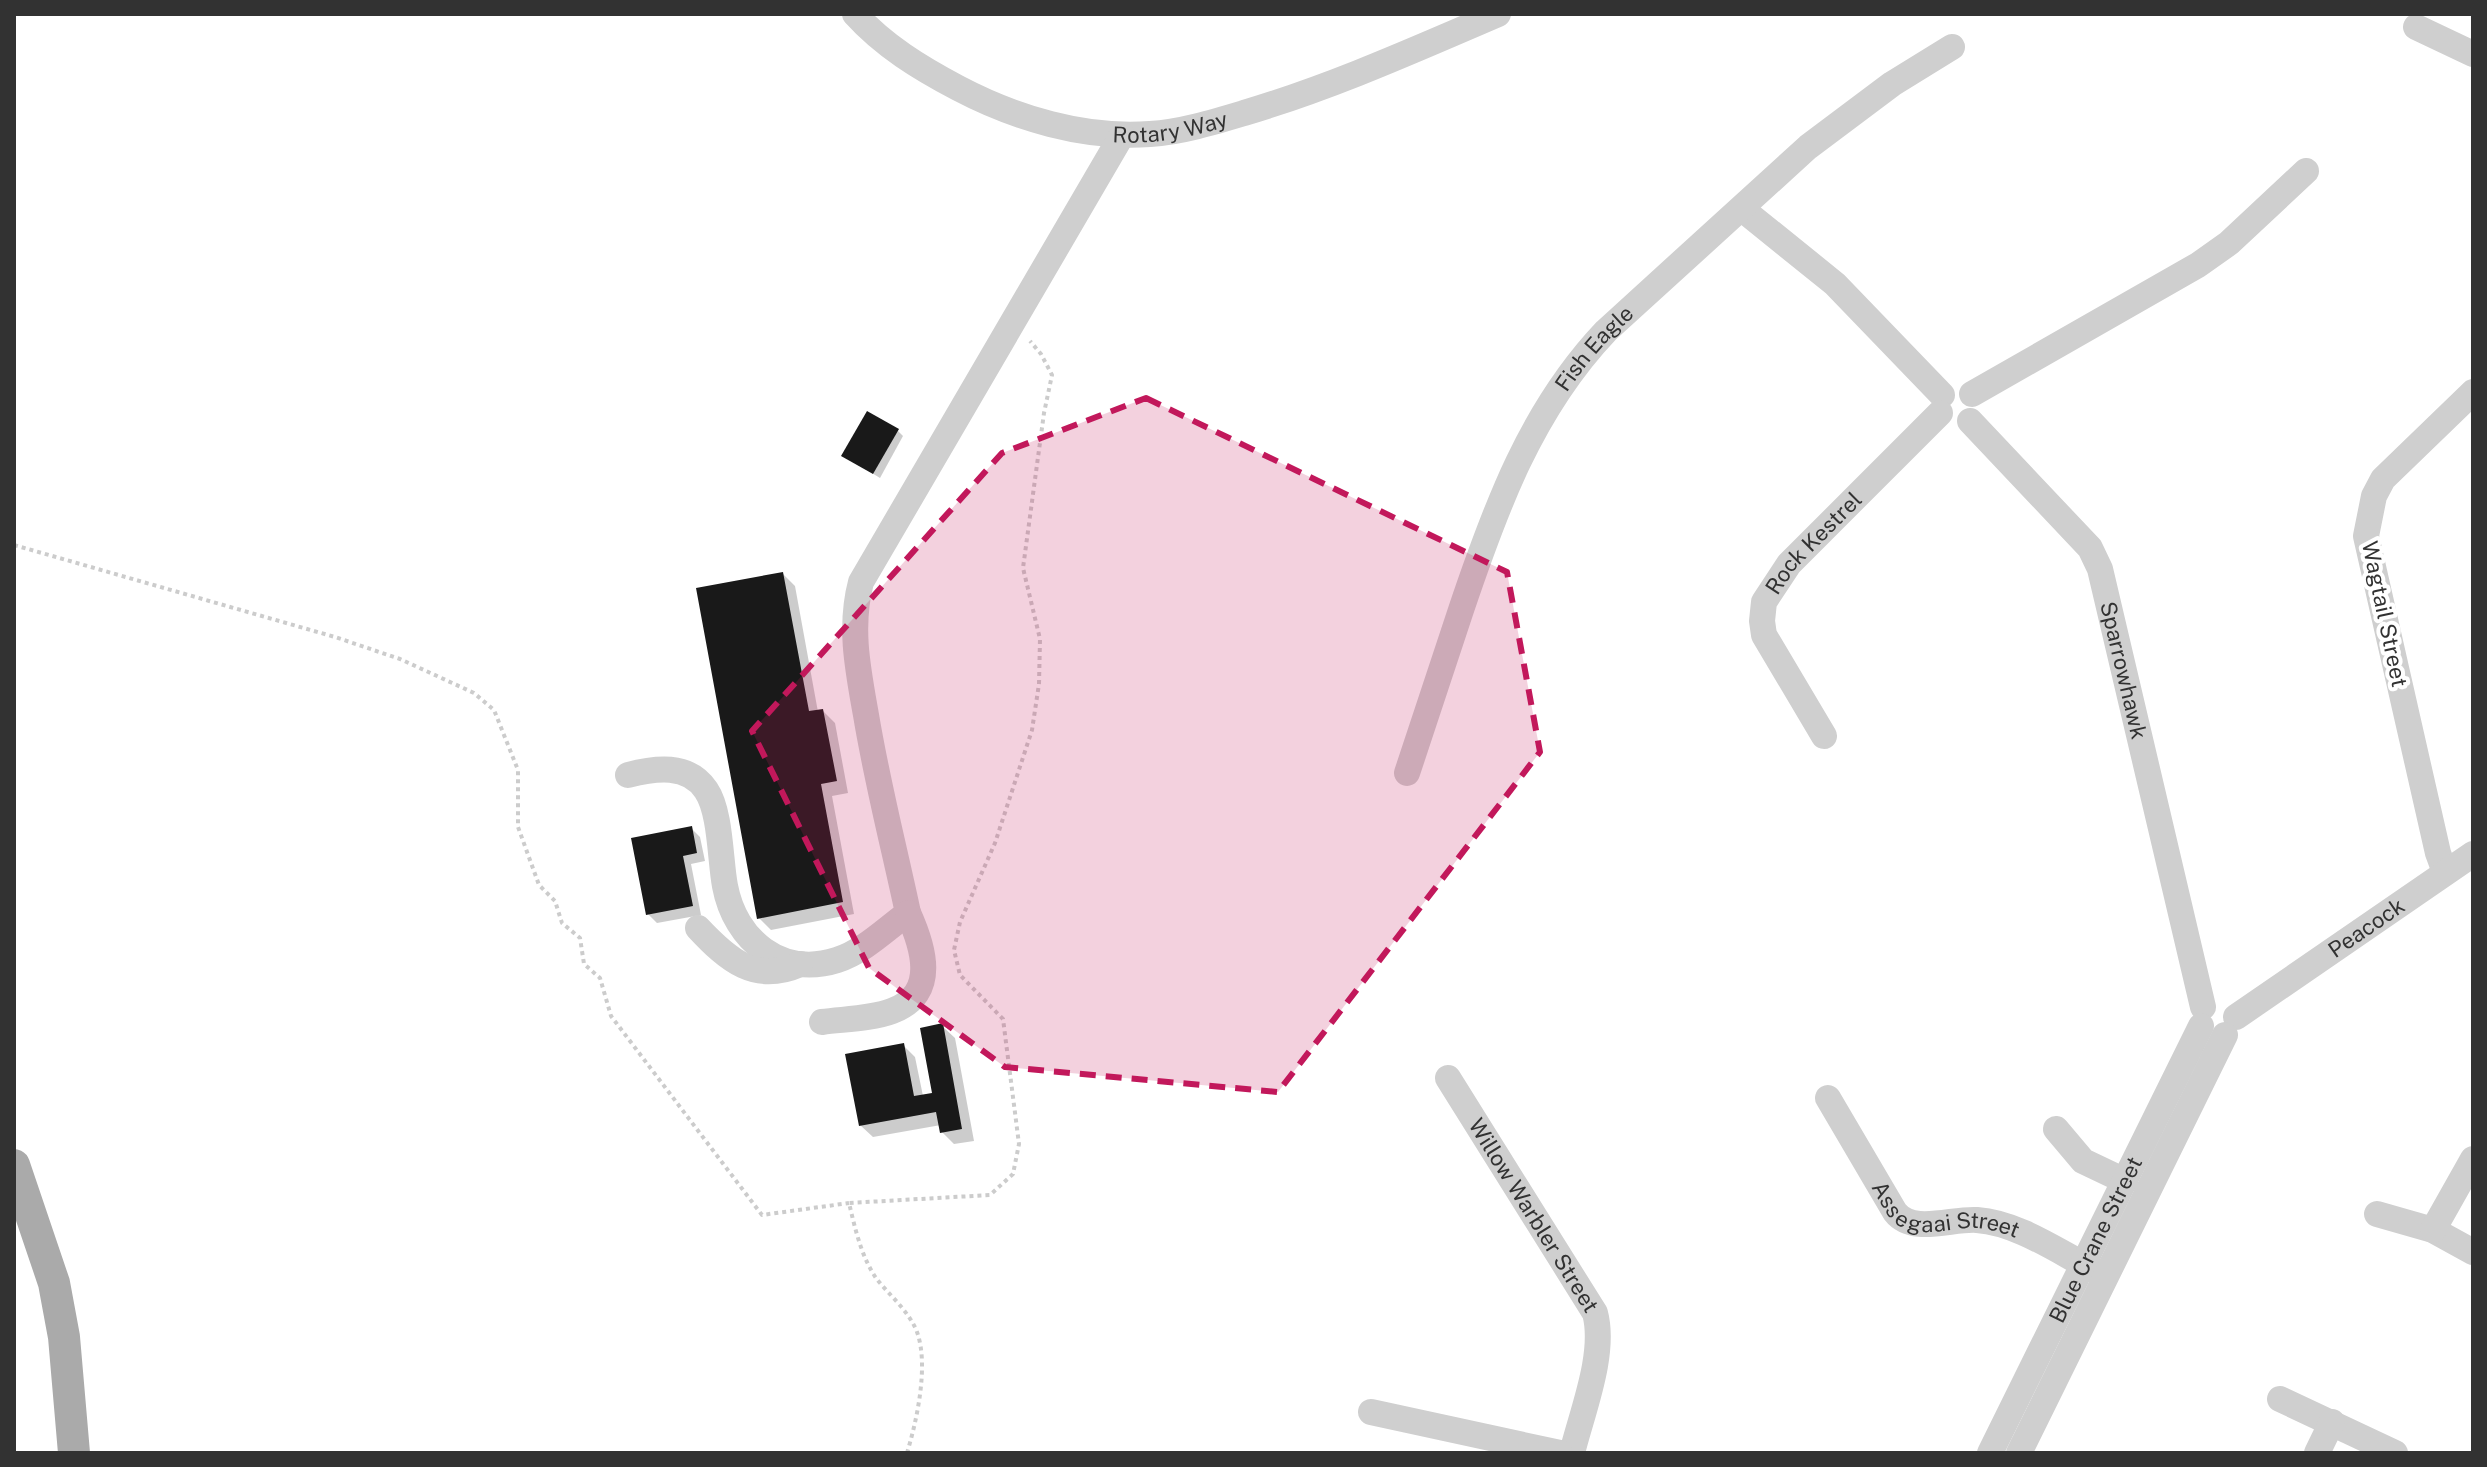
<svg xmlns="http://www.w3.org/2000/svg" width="2487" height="1467" font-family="'Public Sans',sans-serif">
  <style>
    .shadow { fill: #0003 }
    .building { fill: #191919 }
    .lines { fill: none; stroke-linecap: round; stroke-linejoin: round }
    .path { stroke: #ccc; stroke-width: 4; stroke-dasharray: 4 4; stroke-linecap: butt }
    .minor { stroke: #cfcfcf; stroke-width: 26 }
    .major { stroke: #aaa; stroke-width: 32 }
    .marked { fill: #c2185b; fill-opacity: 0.2; stroke: #c2185b; stroke-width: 6; stroke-dasharray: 16 10; stroke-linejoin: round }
    .labels { text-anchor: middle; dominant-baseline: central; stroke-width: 8; stroke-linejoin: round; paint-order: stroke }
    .street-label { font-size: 22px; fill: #323232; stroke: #fff }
  </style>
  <rect width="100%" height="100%" fill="#fff"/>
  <g class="shadow">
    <polygon points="898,431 903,436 880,478 844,456"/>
    <polygon points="783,574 795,586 818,712 823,711 835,723 848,793 832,796 854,914 771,930 759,918"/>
    <polygon points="691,828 700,837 705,861 691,864 701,915 657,923 648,914"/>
    <polygon points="942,1026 955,1038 974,1141 954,1144 942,1132 941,1125 873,1137 860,1125 903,1045 915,1057 923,1096 934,1094"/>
  </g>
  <g class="building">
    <polygon points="867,411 899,429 873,474 841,456"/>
    <polygon points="783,572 809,711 823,709 837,781 821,784 843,902 757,919 696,588"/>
    <polygon points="692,826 697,853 683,856 693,906 646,915 631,838"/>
    <polygon points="943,1023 962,1129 940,1133 936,1112 859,1126 845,1054 904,1043 914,1096 932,1093 920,1028"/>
  </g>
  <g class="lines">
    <g class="path">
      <polyline points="14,545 335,637 400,659 474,693 494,710 518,770 518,827 539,885 555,901 562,923 580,938 584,964 600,978 611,1016 762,1215 849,1203"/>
      <path d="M907,1453C917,1420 929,1365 917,1332C909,1311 889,1295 876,1278C861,1256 855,1228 849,1203L990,1195L1013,1174L1019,1144L1003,1019L960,975L954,950L960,922L995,843L1032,730L1039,684L1040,639L1023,568L1044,413L1052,375L1041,354L1030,341"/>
    </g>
    <g class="minor">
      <path id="s1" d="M855,14C884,46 920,68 958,88C1015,118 1084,139 1150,134C1181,132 1214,122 1244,113C1332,87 1414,50 1498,14"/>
      <polyline points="2416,27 2473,54"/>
      <polyline points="1742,209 1835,284 1942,395"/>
      <polyline points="1972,394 2198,265 2229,243 2306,171"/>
      <path id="s2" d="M1970,421L2090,548L2100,569L2203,1007"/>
      <path id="s3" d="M1824,736L1764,635L1762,621L1764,602L1789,564L1940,413"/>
      <path id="s4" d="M1407,773C1425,719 1443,665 1461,610C1495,509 1531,410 1606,331L1808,147L1892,84L1952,47"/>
      <path d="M628,775C655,768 688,763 706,790C721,812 720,860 725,886C735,940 781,978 837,960C863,952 886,929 908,913C894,847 877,782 866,715C858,670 849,627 861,582L1122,135"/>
      <polyline points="2445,872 2438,853 2366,536 2374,496 2383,479 2473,392"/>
      <path d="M698,928C728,960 755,984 800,964"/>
      <path id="s5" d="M2236,1017L2473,854"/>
      <path d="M822,1022C844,1019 871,1019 892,1011C939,994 923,946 908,913"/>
      <path id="s6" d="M1448,1078L1595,1313C1606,1354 1582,1412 1572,1453"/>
      <path id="s7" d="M1828,1098L1895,1212C1913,1235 1952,1218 1977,1220C2019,1223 2060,1253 2096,1271"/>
      <polyline points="2056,1129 2083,1161 2125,1181"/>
      <polyline points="2377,1214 2433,1230 2473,1252"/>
      <polyline points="2433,1230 2473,1159"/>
      <polyline points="2280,1399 2395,1453"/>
      <polyline points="1371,1412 1560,1453"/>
      <path id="s8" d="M1990,1453L2201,1026"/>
      <polyline points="2019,1453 2225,1035"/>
      <polyline points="2317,1453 2332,1422"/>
    </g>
    <polyline class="major" points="14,1165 54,1283 64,1337 74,1453"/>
  </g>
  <path class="marked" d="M1146,398L1507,572L1540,752L1278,1092L1005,1067L869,968L752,731L1002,453Z"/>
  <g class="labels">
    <g class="street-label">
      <text stroke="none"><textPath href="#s1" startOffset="348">Rotary Way</textPath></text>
      <text stroke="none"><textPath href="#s4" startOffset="468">Fish Eagle</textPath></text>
      <text stroke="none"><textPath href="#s3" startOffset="228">Rock Kestrel</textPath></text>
      <text transform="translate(2385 614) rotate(78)">Wagtail Street</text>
      <text stroke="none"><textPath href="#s2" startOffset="302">Sparrowhawk</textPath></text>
      <text stroke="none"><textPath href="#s5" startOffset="158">Peacock</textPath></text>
      <text stroke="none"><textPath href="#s7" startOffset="180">Assegaai Street</textPath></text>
      <text stroke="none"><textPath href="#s6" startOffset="162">Willow Warbler Street</textPath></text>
      <text stroke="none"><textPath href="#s8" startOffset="238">Blue Crane Street</textPath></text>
    </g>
  </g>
  <rect width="2487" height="1467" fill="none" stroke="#323232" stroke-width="32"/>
</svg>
